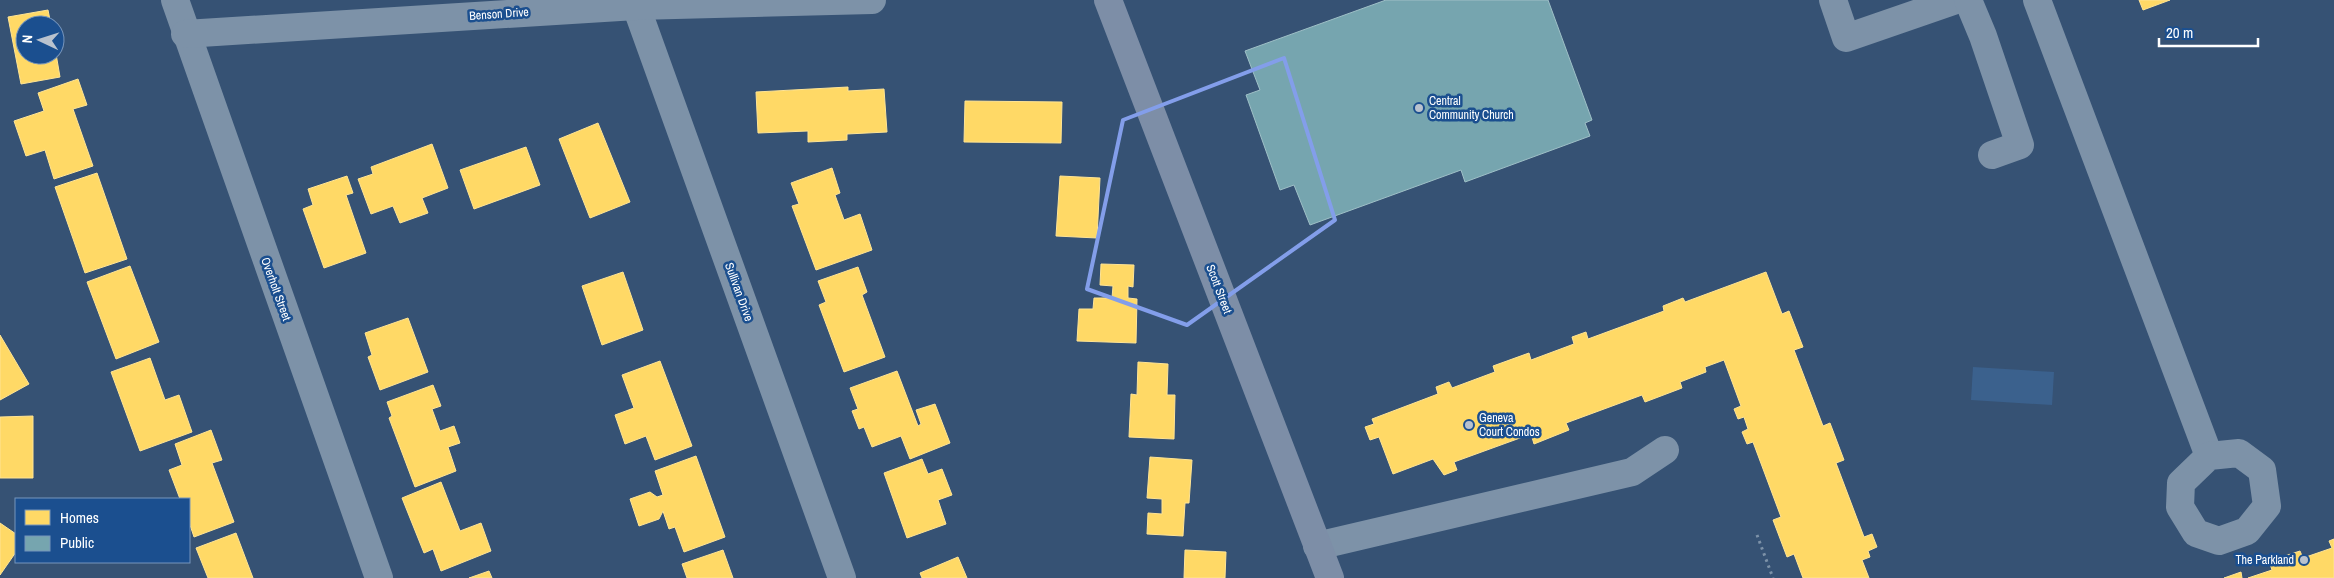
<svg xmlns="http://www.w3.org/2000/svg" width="2334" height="578" font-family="'Archivo Narrow',sans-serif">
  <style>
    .water { fill: #3b618d }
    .homes { fill: #ffd966; stroke: #ffe494 }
    .public { fill: #76a5af; stroke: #9fc0c7 }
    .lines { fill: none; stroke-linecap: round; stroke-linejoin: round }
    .path { stroke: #7d92a8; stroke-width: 3; stroke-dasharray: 2.5 4; stroke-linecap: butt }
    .minor { stroke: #7d92a8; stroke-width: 28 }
    .major { stroke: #7d8ea7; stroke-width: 28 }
    .marked { fill: none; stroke: #839eea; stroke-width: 4; stroke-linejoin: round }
    .poi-dot { fill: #b9c2ce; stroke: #1b4f8f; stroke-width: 2 }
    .labels { text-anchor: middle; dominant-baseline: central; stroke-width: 5; stroke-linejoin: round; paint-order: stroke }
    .street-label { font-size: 12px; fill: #fff; stroke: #1b4f8f }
    .poi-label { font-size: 12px; fill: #fff; stroke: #1b4f8f; text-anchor: start }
  </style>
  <rect width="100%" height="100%" fill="#365274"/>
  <polygon class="water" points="1973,367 2054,372 2052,405 1971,400"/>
  <g class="homes">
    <polygon points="2139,0 2170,0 2143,10"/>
    <polygon points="48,10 51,25 25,25 25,55 55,55 55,48 60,77 21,84 8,17"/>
    <polygon points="78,79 87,105 73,109 93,166 54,179 45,150 26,156 14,121 44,111 38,93"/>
    <polygon points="848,87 848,91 884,89 887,132 847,134 847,140 808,142 808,131 758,133 756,92"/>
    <polygon points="965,101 1062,102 1061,143 964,142"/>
    <polygon points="598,123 630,202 590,218 559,139"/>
    <polygon points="432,144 448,188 422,198 428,213 400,223 393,206 371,214 358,179 373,174 371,167"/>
    <polygon points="526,147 540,185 474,209 460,170"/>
    <polygon points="832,168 840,193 835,195 844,220 860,214 872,250 816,270 792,206 799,204 791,183"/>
    <polygon points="97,173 127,259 85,273 55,187"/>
    <polygon points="347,176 353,193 346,195 366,253 324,268 303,209 313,205 308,189"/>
    <polygon points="1060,176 1100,178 1097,238 1056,236"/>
    <polygon points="1101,264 1134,265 1133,287 1128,286 1128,298 1137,299 1136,343 1077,341 1079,309 1093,309 1094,298 1112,298 1113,286 1100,285"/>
    <polygon points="130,266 159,342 116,359 87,282"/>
    <polygon points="858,267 867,292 862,295 885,357 844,372 819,305 826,302 818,281"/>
    <polygon points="623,272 643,330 602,345 582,286"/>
    <polygon points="1766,272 1782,314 1789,311 1803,347 1794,350 1823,426 1830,423 1844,460 1836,463 1864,537 1872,534 1877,547 1868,551 1870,557 1862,560 1869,578 1803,578 1794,554 1787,557 1773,520 1781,517 1753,442 1747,444 1742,432 1748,429 1744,417 1738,419 1734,409 1741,406 1724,360 1705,367 1706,372 1680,382 1682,388 1645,402 1642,395 1566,423 1569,430 1534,444 1531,434 1454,462 1457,470 1444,475 1433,459 1393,474 1379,437 1370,440 1365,427 1374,424 1372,419 1438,394 1436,387 1449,382 1452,388 1495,372 1493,366 1529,353 1531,360 1574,344 1572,337 1586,332 1588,339 1664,311 1663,306 1683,298 1685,302"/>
    <polygon points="408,318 428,372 380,390 368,357 372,355 365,333"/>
    <polygon points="0,335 29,384 0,400"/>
    <polygon points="150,358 165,400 179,395 192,432 140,451 111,372"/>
    <polygon points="660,361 692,446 655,460 646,436 625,444 615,415 634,408 622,375"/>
    <polygon points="1138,362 1168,364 1167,395 1175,395 1174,439 1129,437 1131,394 1137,395"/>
    <polygon points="897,371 918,426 921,424 916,410 935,404 950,443 910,459 901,436 872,447 864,427 859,429 852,411 858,409 850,388"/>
    <polygon points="433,385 441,406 432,409 440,431 454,426 460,443 448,447 456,471 415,487 389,418 392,416 387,402"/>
    <polygon points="33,416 33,478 0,478 0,417"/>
    <polygon points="211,430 222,460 212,463 234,522 194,537 189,522 189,499 180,499 169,470 182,465 175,444"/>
    <polygon points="696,456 725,537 684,552 675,527 669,529 663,511 659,519 639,526 630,499 650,492 657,497 663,495 655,471"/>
    <polygon points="1150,457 1192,460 1189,503 1185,503 1183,536 1147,534 1148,513 1162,514 1162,499 1147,498"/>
    <polygon points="922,459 928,474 942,469 952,495 938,500 946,524 907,538 884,473"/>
    <polygon points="441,482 460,531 481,523 491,551 441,571 433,549 424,553 402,498"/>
    <polygon points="0,523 16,534 16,552 0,575"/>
    <polygon points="236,533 253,578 208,578 196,548"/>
    <polygon points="2334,539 2334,578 2248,578 2272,570 2269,561 2300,551 2303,558 2332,548 2329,541"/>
    <polygon points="723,550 733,578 687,578 682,564"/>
    <polygon points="1185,550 1226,552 1225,578 1184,578"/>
    <polygon points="958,557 967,578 922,578 920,573"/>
    <polygon points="489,571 492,578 469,578"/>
    <polygon points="2241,572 2242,578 2224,578"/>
  </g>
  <polygon class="public" points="1386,0 1548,0 1592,120 1585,123 1590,136 1465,182 1461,170 1310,225 1294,185 1280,190 1246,95 1260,90 1245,51"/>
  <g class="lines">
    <polyline class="path" points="1757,535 1773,578"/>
    <g class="minor">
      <polyline points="175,0 379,578"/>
      <polyline points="1833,0 1846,38 1956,0"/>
      <polyline points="1968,0 1983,36 2020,145 1992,155"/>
      <polyline points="2037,0 2209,456"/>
      <polyline points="636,6 842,578"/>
      <polyline points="185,34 636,6 872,0"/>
      <polygon points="2239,453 2262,470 2267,506 2247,531 2219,541 2196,533 2180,507 2181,483 2209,456"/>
      <polyline points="1317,546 1632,472 1665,450"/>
    </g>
    <polyline class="major" points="1108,0 1330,578"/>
  </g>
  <path class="marked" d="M1284,58L1335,220L1187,325L1087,289L1123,120Z"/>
  <g class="poi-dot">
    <circle cx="1419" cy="108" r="5"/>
    <circle cx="1469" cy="425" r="5"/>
    <circle cx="2304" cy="560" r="5"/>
  </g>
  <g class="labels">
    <g class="street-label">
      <text transform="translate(499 14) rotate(-4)">Benson Drive</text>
      <text transform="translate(276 289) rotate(70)">Overholt Street</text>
      <text transform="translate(1219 289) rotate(69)">Scott Street</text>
      <text transform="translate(739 292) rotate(70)">Sullivan Drive</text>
    </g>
    <g class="poi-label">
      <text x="1429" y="101">Central<tspan x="1429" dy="14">Community Church</tspan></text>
      <text x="1479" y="418">Geneva<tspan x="1479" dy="14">Court Condos</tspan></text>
      <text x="2294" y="560" text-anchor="end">The Parkland</text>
    </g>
  </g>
  <rect x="15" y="498" width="175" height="65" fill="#1b4f8f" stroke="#7695bc"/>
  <rect x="25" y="510" width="25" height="15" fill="#ffd966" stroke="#7695bc"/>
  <text x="60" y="523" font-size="15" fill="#ffffff">Homes</text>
  <rect x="25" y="536" width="25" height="15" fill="#76a5af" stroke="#7695bc"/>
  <text x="60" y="548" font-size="15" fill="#ffffff">Public</text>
  <g transform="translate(40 40) rotate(274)"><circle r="24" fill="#1b4f8f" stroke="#7695bc"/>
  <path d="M0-4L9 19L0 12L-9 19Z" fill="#b9c2ce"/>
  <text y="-8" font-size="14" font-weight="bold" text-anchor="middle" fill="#ffffff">N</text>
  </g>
  <path d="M2159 38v8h99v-8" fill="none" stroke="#ffffff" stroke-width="2.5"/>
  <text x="2166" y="38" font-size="15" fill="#ffffff" stroke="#1b4f8f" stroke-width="4" paint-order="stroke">20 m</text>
</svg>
